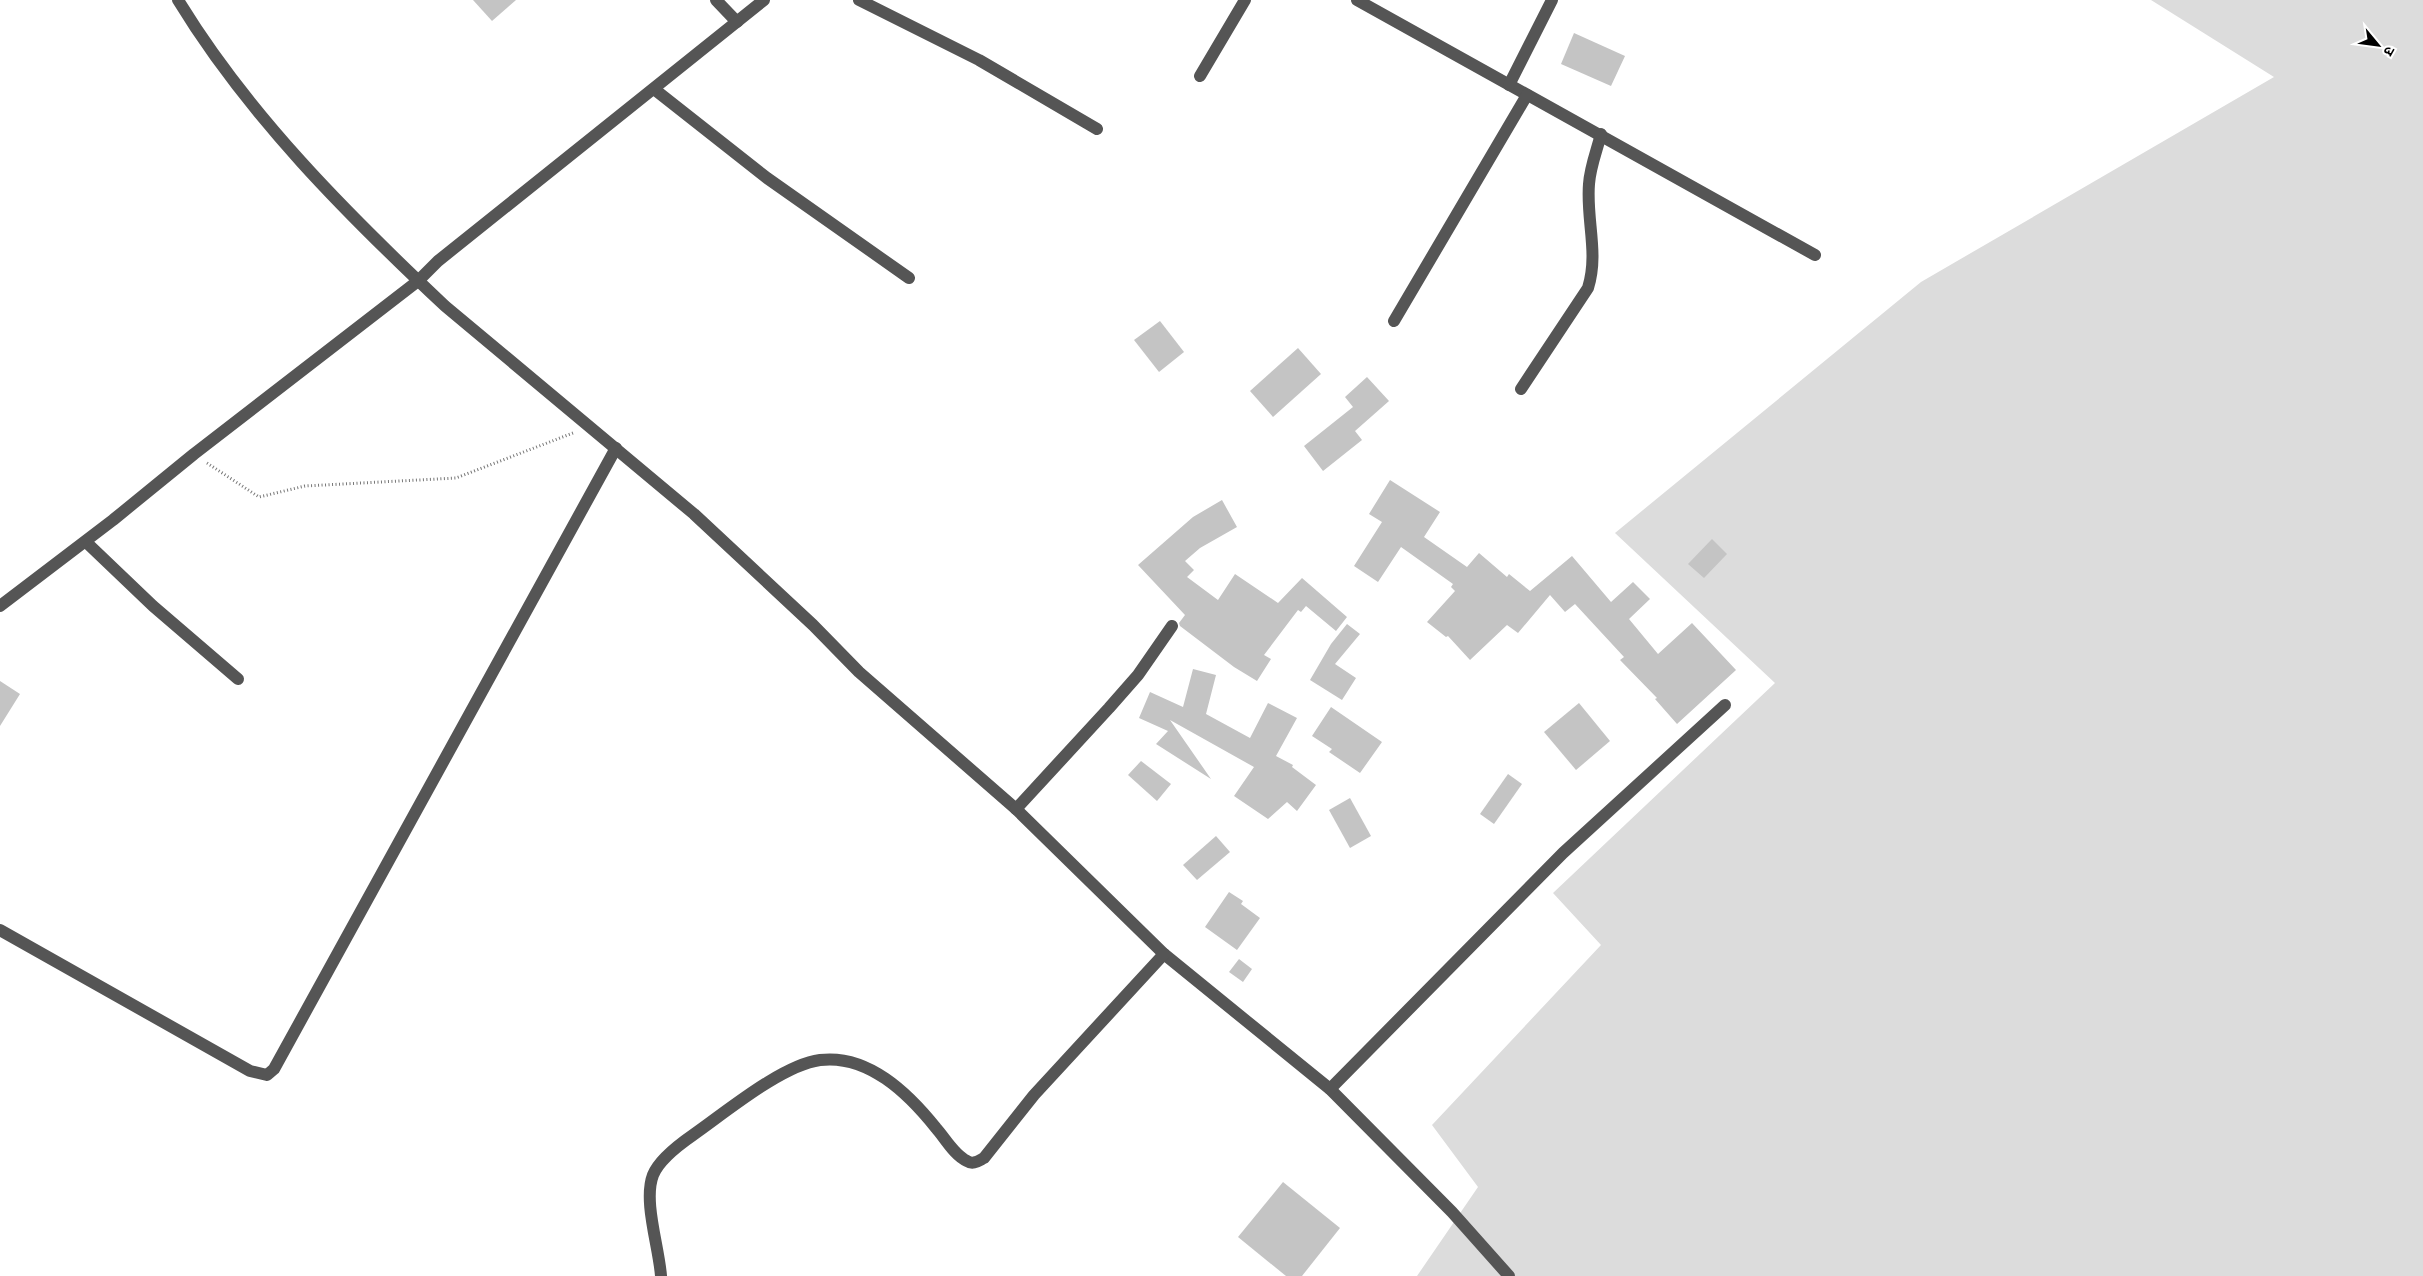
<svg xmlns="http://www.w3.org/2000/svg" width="2423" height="1276" font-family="'Golos Text','Noto Sans Devanagari',sans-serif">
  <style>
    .green { fill: #dcdcdc }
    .building { fill: #c4c4c4 }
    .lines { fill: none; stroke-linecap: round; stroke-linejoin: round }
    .path { stroke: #777; stroke-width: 3; stroke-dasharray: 1 2.5; stroke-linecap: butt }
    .minor { stroke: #555; stroke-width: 12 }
  </style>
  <rect width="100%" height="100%" fill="#fff"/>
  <polygon class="green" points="2151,0 2423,0 2423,1276 1417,1276 1478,1187 1432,1125 1601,945 1553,893 1775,683 1615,533 1921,282 2274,77"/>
  <g class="building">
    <polygon points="473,0 516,0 492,21"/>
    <polygon points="1574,33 1625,56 1611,86 1561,64"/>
    <polygon points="1160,321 1184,352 1159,372 1134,340"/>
    <polygon points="1298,348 1321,374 1273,417 1250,391"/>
    <polygon points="1367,377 1389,401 1355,431 1362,440 1323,471 1304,446 1353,407 1345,397"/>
    <polygon points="1390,480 1440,512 1424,537 1467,567 1479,553 1507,577 1509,574 1530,591 1572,556 1611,602 1633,582 1650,599 1629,619 1658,654 1692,623 1736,670 1677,724 1655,699 1657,698 1620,660 1624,657 1575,604 1565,612 1550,595 1518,633 1507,625 1470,660 1448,636 1446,637 1427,622 1455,591 1451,587 1453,584 1401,547 1378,582 1354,566 1382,522 1369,514"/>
    <polygon points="1222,500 1237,527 1200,548 1185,561 1194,570 1187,577 1218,600 1235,574 1278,603 1302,578 1347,617 1336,631 1306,606 1301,612 1298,610 1264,655 1271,659 1257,681 1234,667 1180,626 1179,623 1185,615 1138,565 1193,517"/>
    <polygon points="1712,539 1727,554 1704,578 1688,564"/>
    <polygon points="1347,624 1360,634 1335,664 1356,678 1342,700 1310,680 1331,644"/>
    <polygon points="1193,669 1216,675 1206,714 1250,738 1268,703 1297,718 1276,756 1293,765 1292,767 1316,785 1297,811 1287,802 1268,819 1234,796 1254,767 1170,720 1211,779 1156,744 1168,731 1139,718 1150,692 1183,707"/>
    <polygon points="0,681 20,694 0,726"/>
    <polygon points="1579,703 1610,741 1576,770 1544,732"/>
    <polygon points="1331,707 1382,742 1360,773 1329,752 1332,749 1312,736"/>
    <polygon points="1141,761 1171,784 1157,801 1128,775"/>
    <polygon points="1508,774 1522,784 1494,824 1480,814"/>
    <polygon points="1350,798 1371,836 1350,848 1329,810"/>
    <polygon points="1216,836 1230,852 1197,880 1183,865"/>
    <polygon points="1229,892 1243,901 1241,904 1260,918 1237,950 1205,927"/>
    <polygon points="1239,959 1252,969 1243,982 1229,972"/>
    <polygon points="1283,1182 1340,1228 1302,1276 1286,1276 1238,1237"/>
  </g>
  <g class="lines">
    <polyline class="path" points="207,463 259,497 305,486 456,478 573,433"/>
    <g class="minor">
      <path d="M178,0C248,115 347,214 445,306L694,514L813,625L859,672L1016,809L1164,954L1330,1089L1452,1212L1509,1276"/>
      <polyline points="716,0 737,22"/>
      <polyline points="859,0 979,60 1097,129"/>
      <polyline points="1357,0 1815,255"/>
      <polyline points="1200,76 1245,0"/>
      <polyline points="1509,85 1552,0"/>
      <polyline points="654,89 767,178 909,278"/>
      <polyline points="1394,321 1527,95"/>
      <path d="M1521,389L1588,288C1599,253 1586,220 1589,184C1590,167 1597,150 1601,134"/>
      <polyline points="86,542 153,606 238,679"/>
      <polyline points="0,606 113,520 194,454 418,281 438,261 764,0"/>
      <polyline points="1016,809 1109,708 1138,675 1172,626"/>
      <polyline points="0,930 250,1071 267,1075 274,1069 616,448"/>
      <polyline points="1330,1089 1563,853 1725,705"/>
      <path d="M661,1276C659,1247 643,1201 653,1175C659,1160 680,1144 693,1135C726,1112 782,1065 820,1060C868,1054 908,1093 936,1128C945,1138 954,1155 967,1161C973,1165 978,1161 984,1158L1034,1095L1164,954"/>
    </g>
  </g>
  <g transform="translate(2378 45) rotate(119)" stroke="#ffffff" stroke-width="4" paint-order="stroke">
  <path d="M0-4L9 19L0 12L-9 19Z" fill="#000000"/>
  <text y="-8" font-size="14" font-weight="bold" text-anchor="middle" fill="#000000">उ</text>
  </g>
</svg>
